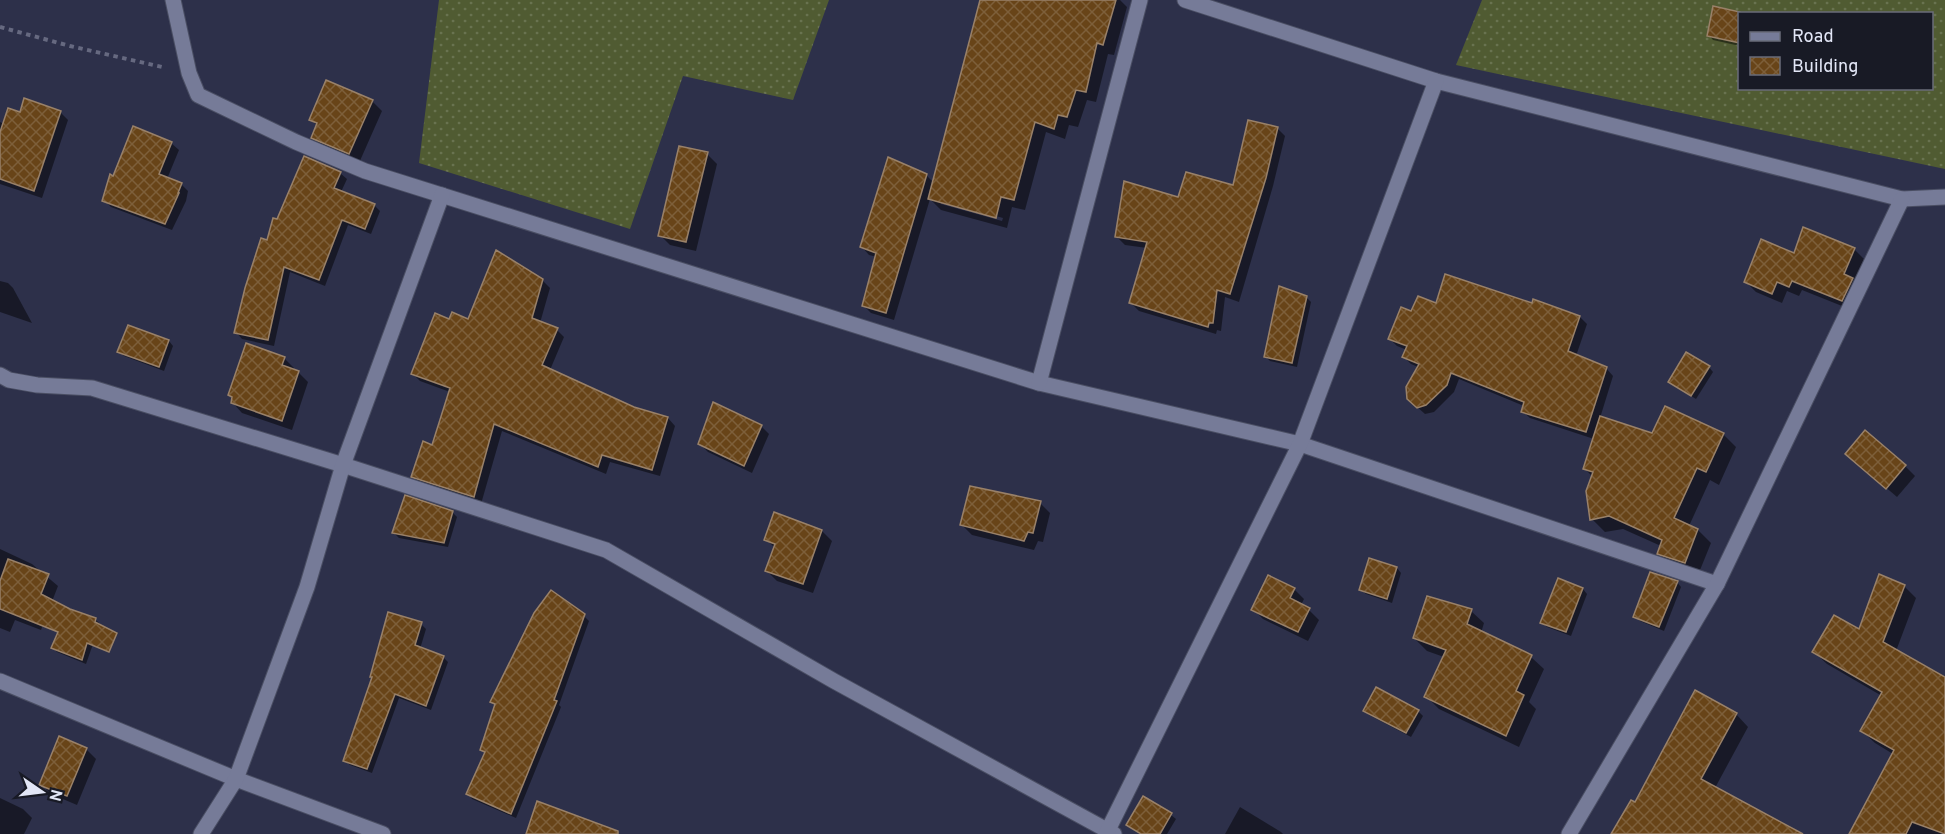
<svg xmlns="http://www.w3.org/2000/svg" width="1945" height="834" font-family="Overpass,sans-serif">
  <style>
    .grass { fill: url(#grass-dots); fill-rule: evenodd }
    .shadow { fill: #0007; fill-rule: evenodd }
    .building { fill: url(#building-cross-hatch); stroke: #998169; stroke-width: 1.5 }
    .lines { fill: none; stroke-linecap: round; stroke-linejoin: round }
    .minor-casing { stroke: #4a4e63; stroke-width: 17 }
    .path { stroke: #666980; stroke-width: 4; stroke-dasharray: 4.5 4.5; stroke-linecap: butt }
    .minor { stroke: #767b98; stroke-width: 15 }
  </style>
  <defs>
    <pattern id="grass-dots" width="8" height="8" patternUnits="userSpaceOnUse" patternTransform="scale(1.5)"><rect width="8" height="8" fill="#505b32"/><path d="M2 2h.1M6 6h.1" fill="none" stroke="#697350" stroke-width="1.8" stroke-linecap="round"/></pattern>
    <pattern id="building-cross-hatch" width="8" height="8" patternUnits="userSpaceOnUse" patternTransform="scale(1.5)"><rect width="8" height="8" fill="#684418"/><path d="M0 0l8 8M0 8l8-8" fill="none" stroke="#7d5f3a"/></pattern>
  </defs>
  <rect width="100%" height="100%" fill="#2d304a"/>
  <g class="grass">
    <polygon points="439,0 829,0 793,100 683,76 630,229 419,163"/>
    <path d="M1482,0H1945V169L1456,65ZM1740,14H1932V88H1740Z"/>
  </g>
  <g class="shadow">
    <path d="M982,0H1120L1127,7L1114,55L1108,54L1096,102L1087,100L1078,127L1069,125L1065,139L1046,132L1025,210L1012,207L1007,228L941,210L930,199L894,320L871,313L863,305L877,257L869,255L862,247L926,175L934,183ZM941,201L1003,218L1002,221L941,204Z"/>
    <polygon points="1714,8 1740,14 1740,46 1713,40 1709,35"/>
    <polygon points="372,101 382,111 359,163 323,147 313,137 318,126 311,120"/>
    <polygon points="60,112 68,120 42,198 0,184 0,122 4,124 21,114"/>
    <polygon points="1277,128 1285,136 1273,186 1239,302 1225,297 1221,331 1217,330 1216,334 1139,311 1130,302 1147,248 1125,245 1116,236 1179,199 1234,187"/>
    <polygon points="171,143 179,150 167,179 181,184 188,191 186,201 172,230 111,207 104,200 114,177"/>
    <polygon points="707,154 717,164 696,251 670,245 660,235"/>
    <polygon points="340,173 347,179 341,192 374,205 380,211 371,234 348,225 325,286 290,272 274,346 242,339 236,332 278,221"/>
    <polygon points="1854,249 1864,259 1855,282 1852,310 1802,290 1799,296 1787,291 1782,303 1756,292 1746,282 1795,255"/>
    <polygon points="542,280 550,288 540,323 557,330 564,337 550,370 634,408 668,418 675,426 660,476 610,462 606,474 502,431 481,504 420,484 413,476 433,447 450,392 420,381 412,373 450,321 469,321"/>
    <polygon points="0,281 8,283 13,288 32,323 0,312"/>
    <polygon points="1306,297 1311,302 1297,367 1270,361 1265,356"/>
    <polygon points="1437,305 1532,305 1580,317 1587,324 1576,356 1606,368 1613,376 1600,418 1653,435 1723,434 1736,447 1719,485 1710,480 1689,526 1698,530 1711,543 1698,575 1672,566 1659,553 1661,546 1623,529 1605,532 1592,519 1593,477 1584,468 1594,439 1530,418 1522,411 1524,406 1459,379 1454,392 1434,412 1425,414 1416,406 1418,367 1411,364 1404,357 1407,350 1397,346 1390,339 1412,313"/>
    <polygon points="169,341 173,346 164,371 124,356 119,352"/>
    <polygon points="284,358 294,368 293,370 298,372 308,382 292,430 242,413 232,402 233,399 229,395"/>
    <polygon points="1709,367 1713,372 1696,399 1675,386"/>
    <polygon points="714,404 761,426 769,434 752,473 708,452 700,444"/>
    <polygon points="1847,454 1905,466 1915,476 1897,497"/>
    <polygon points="1040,503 1050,513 1043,542 1038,541 1034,550 972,535 962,525"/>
    <polygon points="452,512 457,517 448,547 399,538 394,533"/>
    <polygon points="822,531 832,541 813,593 777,581 767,571 775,548 766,539"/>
    <polygon points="0,549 32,564 58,586 41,630 15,620 10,632 0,628"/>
    <polygon points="1370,560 1397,568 1401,573 1392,603 1366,594 1361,590"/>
    <polygon points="1559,580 1583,589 1587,594 1571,636 1547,627 1542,623"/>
    <polygon points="1677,582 1681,587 1664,631 1640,621 1635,616"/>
    <polygon points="1904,586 1916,598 1896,651 1945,680 1945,834 1850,834 1893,754 1875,743 1862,731 1882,696 1827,664 1814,652 1860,631"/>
    <polygon points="1294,589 1304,599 1301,605 1309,610 1319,620 1308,641 1263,619 1253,609"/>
    <polygon points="1471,611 1484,623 1481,633 1531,657 1544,669 1529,702 1536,709 1519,747 1439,709 1426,696 1444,657 1427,651 1414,638"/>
    <polygon points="584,616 589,621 559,705 561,707 516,818 472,799 468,794 486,754 482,750 496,705 492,701"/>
    <polygon points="95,619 100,624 86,664 57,652 53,648"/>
    <polygon points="421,624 426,629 420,649 443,657 448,662 431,710 399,698 372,773 350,765 345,760 373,678"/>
    <polygon points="1365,711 1418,711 1423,716 1411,737 1369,715"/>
    <polygon points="1736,714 1748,727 1715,788 1800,834 1622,834 1635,804"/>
    <polygon points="86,749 96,759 77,805 51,794 41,784"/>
    <polygon points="0,798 23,809 32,818 24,834 0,834"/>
    <polygon points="1240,807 1281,832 1283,834 1225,834"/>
    <polygon points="1171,815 1176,819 1167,834 1140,834 1128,824"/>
  </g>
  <g class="building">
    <polygon points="980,0 1116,0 1103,45 1097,43 1086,92 1076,90 1067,117 1058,115 1054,129 1035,122 1014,200 1001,197 996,218 928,199"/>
    <polygon points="1713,6 1740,12 1740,43 1707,36"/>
    <polygon points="326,80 373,100 349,154 311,138 317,123 309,120"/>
    <polygon points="24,98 61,111 34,191 0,179 0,132 8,108 20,112"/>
    <polygon points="1248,120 1278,127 1266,178 1230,294 1217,290 1213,323 1209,323 1208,327 1129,303 1147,242 1115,237 1124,181 1178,197 1186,172 1233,185"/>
    <polygon points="133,126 172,142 159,174 182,183 178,193 179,193 165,224 102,201 110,174 113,176"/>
    <polygon points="679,146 708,152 686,242 658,236"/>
    <polygon points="304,156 341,172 334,188 375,204 365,229 342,220 319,280 284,267 268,340 234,333 245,288 261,238 267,240 273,218 277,219"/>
    <polygon points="888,157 927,174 886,313 862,306 876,253 860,247"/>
    <polygon points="1803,227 1855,248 1844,274 1853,278 1842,301 1792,281 1789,287 1777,282 1772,294 1744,282 1761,239 1794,253"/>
    <polygon points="496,250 543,279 532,318 558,328 542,365 634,407 668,417 652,470 602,455 598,467 494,424 474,497 411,477 423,441 432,445 450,388 411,374 435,313 449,319 452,312 468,319"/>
    <polygon points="1445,274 1532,303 1533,299 1580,316 1568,351 1607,367 1586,432 1521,412 1524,402 1451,373 1447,385 1426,405 1417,408 1407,399 1406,387 1419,364 1402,357 1407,346 1388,339 1401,307 1411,311 1418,296 1436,303"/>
    <polygon points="1279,286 1307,296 1292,363 1264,357"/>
    <polygon points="128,325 169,340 159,367 117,352"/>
    <polygon points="246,343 285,357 282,365 299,371 282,421 231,403 232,397 228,395"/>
    <polygon points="1686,352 1710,366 1691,396 1668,382"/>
    <polygon points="713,402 762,425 744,466 698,444"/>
    <polygon points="1665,406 1724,433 1706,472 1697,468 1674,518 1698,529 1685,563 1657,554 1662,540 1609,516 1590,520 1586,491 1593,472 1583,469 1600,416 1652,433"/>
    <polygon points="1865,430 1906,465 1886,489 1845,454"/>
    <polygon points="970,486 1041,501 1033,533 1028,532 1024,541 960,525"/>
    <polygon points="405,495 453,511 444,543 392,533"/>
    <polygon points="774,512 822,530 803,584 765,571 775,544 764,540"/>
    <polygon points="1369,558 1397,567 1387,599 1359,590"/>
    <polygon points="8,559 49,574 41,594 70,609 96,618 95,622 117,633 109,652 87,643 82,660 51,648 58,632 0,609 0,581"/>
    <polygon points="1650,572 1678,581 1659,627 1633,617"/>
    <polygon points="1879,574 1905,585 1883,642 1945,677 1945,834 1912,822 1906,834 1849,834 1894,750 1860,731 1882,692 1812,652 1834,615 1859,629"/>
    <polygon points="1268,575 1295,588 1290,598 1310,608 1298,632 1251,610"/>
    <polygon points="1558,578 1583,588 1566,632 1540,623"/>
    <polygon points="551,590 585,614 554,700 557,701 511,814 466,794 485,752 480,750 495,704 490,702 534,613"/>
    <polygon points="1427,596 1472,609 1467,624 1532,655 1516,691 1524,695 1506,736 1424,697 1446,650 1413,638"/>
    <polygon points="388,612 422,622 415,645 444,656 426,706 395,694 367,769 343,761 372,677 370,677"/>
    <polygon points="1376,687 1419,710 1406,733 1363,711"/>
    <polygon points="1695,690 1737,713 1701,779 1803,834 1611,834 1631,800 1635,802"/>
    <polygon points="59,736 87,748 67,796 39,785"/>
    <polygon points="1143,796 1172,813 1160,834 1141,834 1126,825"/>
    <polygon points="537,801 618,831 618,834 526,834"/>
  </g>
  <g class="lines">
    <defs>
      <g id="minor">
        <polyline points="173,0 189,73 198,95 296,142 365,171 1039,383 1300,444 1717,584"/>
        <polyline points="1185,0 1436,81 1902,199 1945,197"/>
        <polyline points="0,375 9,380 37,385 92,388 343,465 606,550 834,681 1114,834"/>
        <polyline points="1039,383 1140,0"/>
        <polyline points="0,681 236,779 383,834"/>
        <polyline points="201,834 236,779 307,587 343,465 442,195"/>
        <polyline points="1106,834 1300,444 1436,81"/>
        <polyline points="1569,834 1717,584 1902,199"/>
      </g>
    </defs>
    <use href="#minor" class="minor-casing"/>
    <polyline class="path" points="0,27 70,46 162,67"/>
    <use href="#minor" class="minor"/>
  </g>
  <rect x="1738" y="12" width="195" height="78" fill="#181a25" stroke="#696c79" stroke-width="1.5"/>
  <rect x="1750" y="32" width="30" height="9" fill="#767b98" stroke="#696c79" stroke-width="1.5"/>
  <text x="1792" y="42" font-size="18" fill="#e2e6f6">Road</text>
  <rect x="1750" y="57" width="30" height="18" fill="url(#building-cross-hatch)" stroke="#696c79" stroke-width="1.5"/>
  <text x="1792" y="72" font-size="18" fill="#e2e6f6">Building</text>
  <g transform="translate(42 792) rotate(104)" stroke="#181a25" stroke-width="4.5" paint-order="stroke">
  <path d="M0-4.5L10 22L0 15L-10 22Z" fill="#e2e6f6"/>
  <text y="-9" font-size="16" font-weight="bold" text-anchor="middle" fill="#e2e6f6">N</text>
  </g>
</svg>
